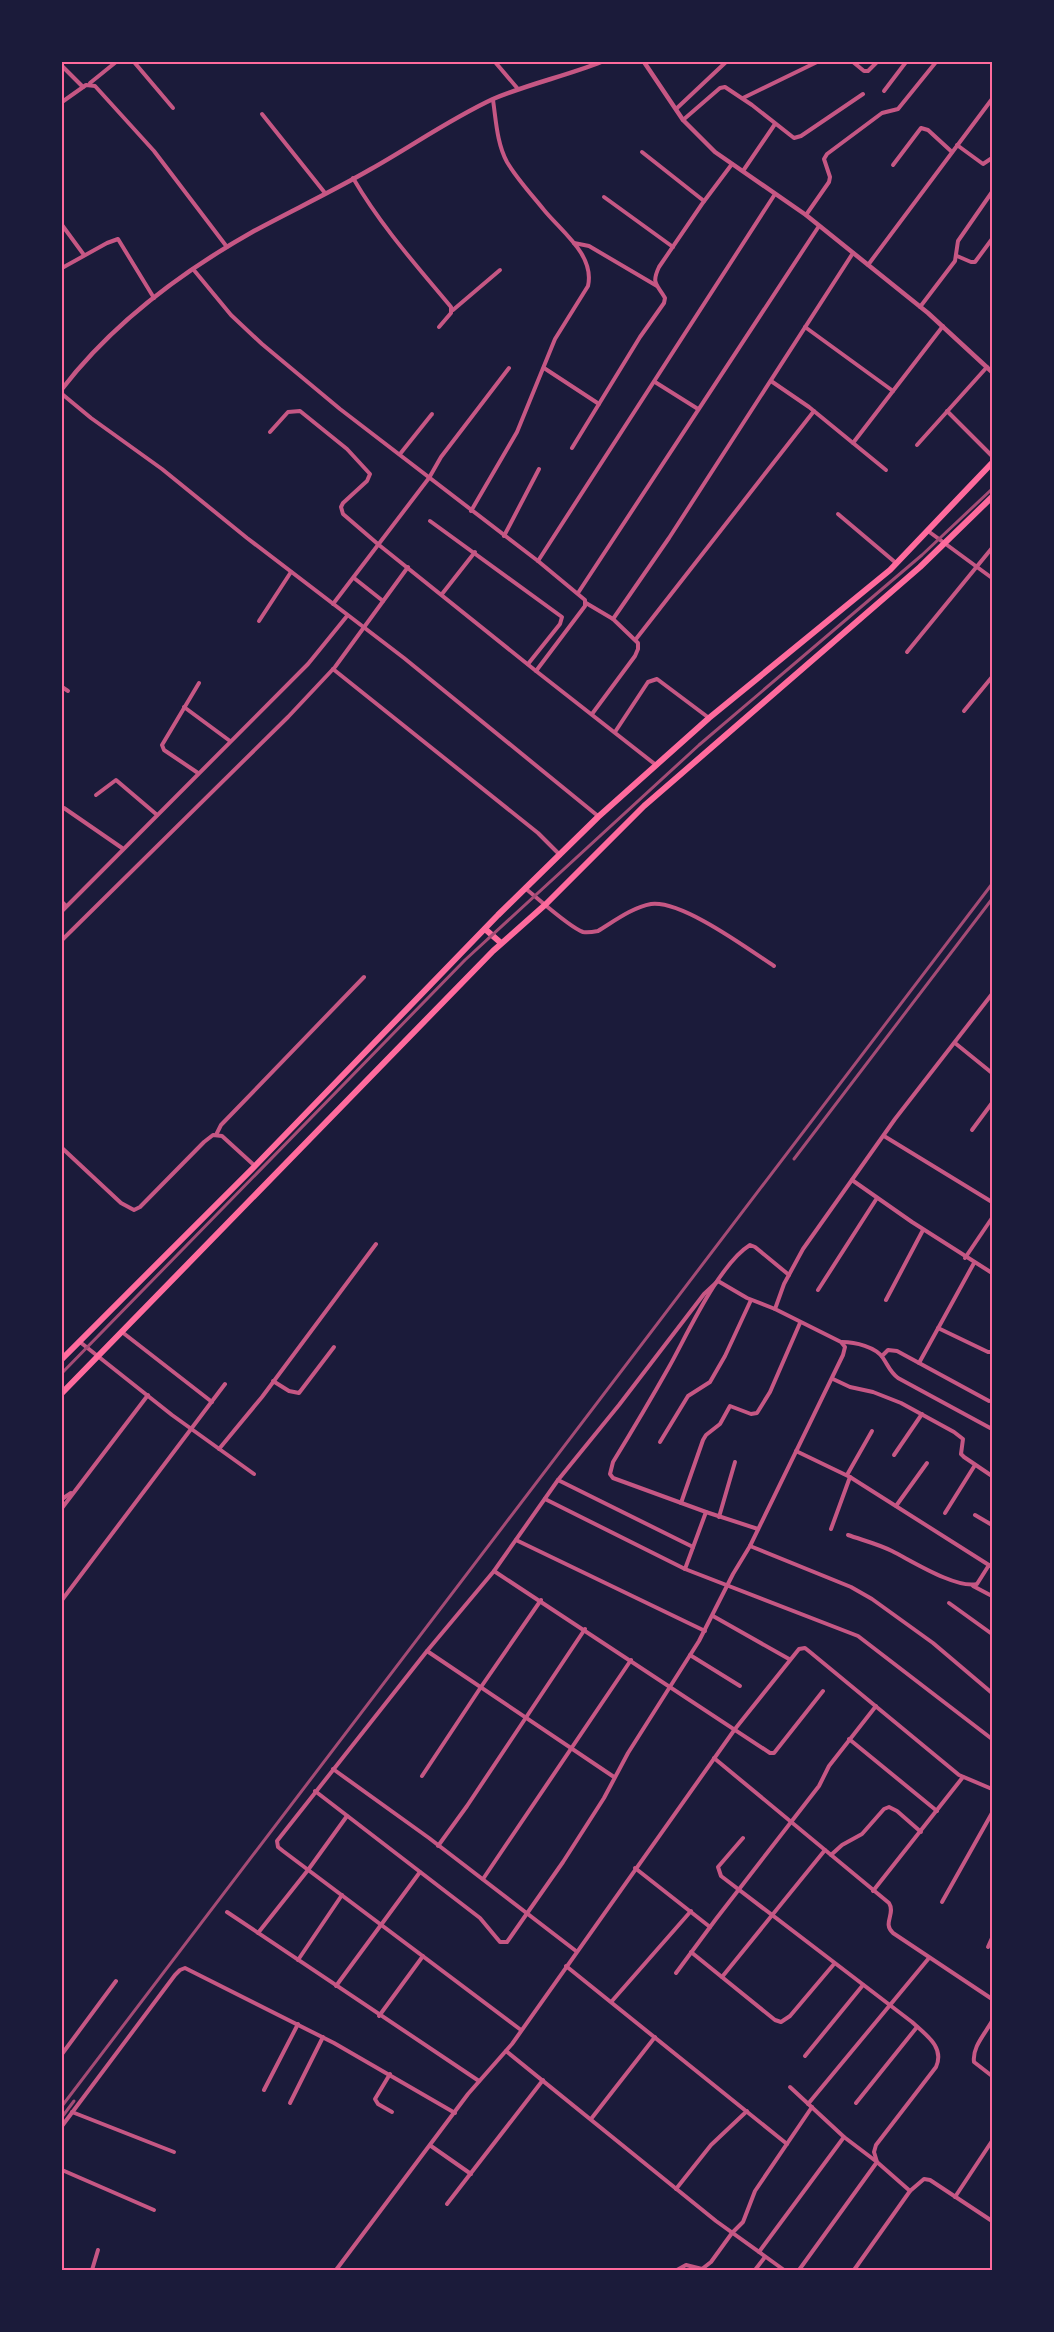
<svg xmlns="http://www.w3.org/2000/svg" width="1054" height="2332" font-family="Barlow,sans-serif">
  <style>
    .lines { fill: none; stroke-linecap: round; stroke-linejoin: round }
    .minor { stroke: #c65784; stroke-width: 4 }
    .tertiary { stroke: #c65784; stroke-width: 4.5 }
    .trunk { stroke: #ff6b9d; stroke-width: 6 }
    .rail { stroke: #a44b75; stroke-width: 3 }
    .neatline { fill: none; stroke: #ff6b9d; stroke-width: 2 }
  </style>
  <rect width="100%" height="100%" fill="#1b1b3a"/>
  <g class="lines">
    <g class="minor">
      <polyline points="134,62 173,108"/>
      <polyline points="495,62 518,89"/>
      <polyline points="853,62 864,71 868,71 877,62"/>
      <polyline points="62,66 83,87"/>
      <polyline points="90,83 116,62"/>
      <polyline points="884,91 906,62"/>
      <polyline points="743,98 817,62"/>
      <polyline points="62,102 86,85 95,86 154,151 227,247"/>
      <polyline points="676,109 726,62"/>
      <polyline points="262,114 325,193"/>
      <polyline points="683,120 720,88 725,87 752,105 794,138 801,136 863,94"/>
      <polyline points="957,145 983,164 992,158"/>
      <polyline points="642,152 704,201"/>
      <polyline points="893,165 921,128 928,130 952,152"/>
      <polyline points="743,171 775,124"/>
      <path d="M353,178C381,226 416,265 451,307V313L439,327"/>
      <polyline points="604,197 673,247"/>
      <polyline points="806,215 829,182 830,177 824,159 827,154 882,113 898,109 936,62"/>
      <polyline points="62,225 84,255"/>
      <polyline points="574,243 589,246 657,286"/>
      <polyline points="957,256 971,262 975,262 992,239"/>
      <polyline points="868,265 992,99"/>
      <polyline points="62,268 107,243 118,239 154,298"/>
      <polyline points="193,269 231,315 262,344 340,409 538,561 585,600 585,606 536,671 656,765"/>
      <polyline points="920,307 955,261 958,241 992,192"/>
      <polyline points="453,310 500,270"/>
      <polyline points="805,327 893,391"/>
      <polyline points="544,368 599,404"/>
      <polyline points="771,381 809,407 886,470"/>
      <polyline points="655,382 698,409"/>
      <polyline points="62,394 91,418 162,469 247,538 404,658 598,816"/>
      <polyline points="947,411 992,456"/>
      <polyline points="270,432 288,412 300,411 347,449 370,474 367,481 343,503 341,507 343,514 379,545 536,671"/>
      <polyline points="853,443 943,326"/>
      <polyline points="917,445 987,367"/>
      <path d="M572,448L640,337L664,303L665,298C657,284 651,284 659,267L702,204L732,164"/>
      <polyline points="400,454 432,414"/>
      <path d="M471,511L517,432L555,339L588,286C595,255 561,231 544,210C532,195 517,179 507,162C497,144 496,120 493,100"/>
      <polyline points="838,514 896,563"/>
      <polyline points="430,521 562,617 560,624 528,664"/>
      <polyline points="928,531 992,578"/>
      <polyline points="504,536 539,469"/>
      <polyline points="538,561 775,194"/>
      <polyline points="354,578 383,601"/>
      <polyline points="578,593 819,226"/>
      <polyline points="442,594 475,552"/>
      <polyline points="586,603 613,619 638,643 638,649 635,656 592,714"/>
      <polyline points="333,604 429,478 441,457 509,368"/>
      <polyline points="613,619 669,538 853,253"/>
      <polyline points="259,621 291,572"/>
      <polyline points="636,639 814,411"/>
      <polyline points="907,652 992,548"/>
      <polyline points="333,669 538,833 560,855"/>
      <polyline points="62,687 68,691"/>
      <polyline points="184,707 230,741"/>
      <polyline points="964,711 992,677"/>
      <polyline points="615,732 648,682 657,679 709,718"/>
      <polyline points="198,773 164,750 162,745 199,683"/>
      <polyline points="96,795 116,780 156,814"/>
      <polyline points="64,808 122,848"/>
      <path d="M526,889C540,900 569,927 583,932C588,933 593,932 598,931C613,922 633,907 651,904C682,900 748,949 774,966"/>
      <polyline points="62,902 66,906"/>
      <polyline points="62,911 308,664 347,616"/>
      <polyline points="62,940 288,717 335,667 408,567"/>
      <polyline points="955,1043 992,1073"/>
      <polyline points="972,1130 992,1103"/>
      <polyline points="216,1135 221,1125 364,977"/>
      <polyline points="884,1136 992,1202"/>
      <polyline points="62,1148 121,1203 134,1210 140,1207 204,1142 213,1135 222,1136 255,1166"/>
      <polyline points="852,1180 912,1222 992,1273"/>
      <polyline points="965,1258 992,1218"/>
      <polyline points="818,1290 877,1198"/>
      <polyline points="886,1300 923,1230"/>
      <polyline points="938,1328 988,1352 992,1352"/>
      <polyline points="122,1332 212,1402"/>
      <polyline points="80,1342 172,1415 254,1474"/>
      <path d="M842,1342C855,1342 876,1347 883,1358C889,1367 890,1372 898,1378L992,1429"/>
      <polyline points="882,1356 888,1350 897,1351 989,1401"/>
      <polyline points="919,1363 974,1263"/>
      <polyline points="833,1379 850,1387 873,1392 901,1403 954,1432 963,1439 961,1454 964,1457 992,1476"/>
      <polyline points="273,1381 289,1391 299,1393 334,1347"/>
      <polyline points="660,1442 688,1396 710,1382 725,1356 751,1300"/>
      <polyline points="219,1449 262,1397 376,1244"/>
      <polyline points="796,1451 850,1477 992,1567"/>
      <polyline points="894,1455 922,1414"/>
      <polyline points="847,1475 872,1431"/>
      <polyline points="558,1480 693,1547"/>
      <polyline points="62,1499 71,1493"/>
      <polyline points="545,1499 685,1569 858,1636 992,1739"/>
      <polyline points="681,1503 703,1440 706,1435 720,1424 730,1406 751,1414 757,1413 770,1392 800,1323"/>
      <polyline points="896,1506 927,1463"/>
      <polyline points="62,1508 148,1395"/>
      <polyline points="945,1513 975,1465"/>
      <polyline points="975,1515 992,1525"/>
      <polyline points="719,1517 735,1462"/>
      <path d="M758,1529L706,1512L624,1482L613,1478L610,1474L613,1462C632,1431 651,1399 669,1367C687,1335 719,1264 750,1245L755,1247L789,1275"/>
      <polyline points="831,1529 850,1477"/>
      <path d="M848,1535C862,1540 878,1544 892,1551C912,1561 956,1589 977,1584L989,1565"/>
      <polyline points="516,1540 705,1631"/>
      <polyline points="750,1546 851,1587 872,1599 933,1643 992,1693"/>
      <polyline points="685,1569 706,1512"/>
      <polyline points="494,1571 770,1753 774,1753 823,1691"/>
      <polyline points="973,1586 992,1596"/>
      <polyline points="62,1600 225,1384"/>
      <polyline points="949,1603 992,1634"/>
      <polyline points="713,1616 789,1659"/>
      <polyline points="427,1651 614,1777"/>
      <polyline points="690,1655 740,1686"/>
      <polyline points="849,1739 937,1811"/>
      <path d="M714,1758L889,1903C896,1914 882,1923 893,1933L992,1999"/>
      <polyline points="333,1769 429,1838 576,1951"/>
      <polyline points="422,1776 481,1687 541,1600"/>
      <polyline points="315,1791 480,1918 500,1942 507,1942 563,1862 604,1798 628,1753 699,1641 733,1574 750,1546 843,1355 845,1347 841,1342 775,1309 784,1284 803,1249 895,1119 992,994"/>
      <path d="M743,1838L718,1867L721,1876L912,2022C926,2035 945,2047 936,2067L876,2145L874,2152L877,2162L910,2191"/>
      <polyline points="438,1846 467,1806 585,1629"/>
      <polyline points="831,1855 842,1845 862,1834 884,1809 889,1807 897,1811 921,1832"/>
      <polyline points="635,1868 710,1927"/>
      <polyline points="483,1879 631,1660"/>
      <polyline points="873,1891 963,1777"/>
      <polyline points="942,1902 992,1813"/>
      <polyline points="227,1912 479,2081"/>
      <polyline points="258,1933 308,1870 347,1816"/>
      <polyline points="988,1947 992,1938"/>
      <polyline points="691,1952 775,2020 781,2022 790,2016 834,1964"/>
      <polyline points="298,1960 342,1895"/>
      <polyline points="566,1966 787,2144"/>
      <polyline points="676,1973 716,1919 819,1786 829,1766 876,1706"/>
      <polyline points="722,1977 825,1850"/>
      <polyline points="336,1986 420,1872"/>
      <polyline points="612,2001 691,1911"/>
      <polyline points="379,2016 423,1956"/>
      <path d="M992,2021C985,2034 972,2047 974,2062L992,2076"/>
      <polyline points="521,2030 283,1851 278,1847 277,1841 427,1651 494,1571 558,1480 619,1405 704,1294 718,1281 747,1298 775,1309"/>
      <polyline points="506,2051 716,2221 784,2270"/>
      <polyline points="62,2054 116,1981"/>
      <polyline points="805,2056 863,1985"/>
      <polyline points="390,2074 375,2099 378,2104 392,2112"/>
      <polyline points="790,2087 844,2137 877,2162 799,2270"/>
      <polyline points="264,2090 298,2024"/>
      <polyline points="290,2103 323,2037"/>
      <polyline points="856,2103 917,2027"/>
      <polyline points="808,2104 929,1958"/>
      <polyline points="72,2112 174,2152"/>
      <polyline points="591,2119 655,2037"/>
      <polyline points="62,2126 175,1975 180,1970 185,1968 334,2043 455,2113"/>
      <polyline points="431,2146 471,2174"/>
      <polyline points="62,2170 154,2210"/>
      <polyline points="676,2189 711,2145 747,2111"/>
      <polyline points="955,2197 992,2141"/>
      <polyline points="447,2204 543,2080"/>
      <polyline points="759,2252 844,2137"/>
      <polyline points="92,2270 98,2250"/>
      <polyline points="336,2270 468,2094 512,2044 735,1729 799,1649 805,1648 810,1652 959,1775 992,1789"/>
      <polyline points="677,2270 686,2265 702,2269 711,2262 732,2233 743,2222 755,2191 812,2107"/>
      <polyline points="755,2270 765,2257"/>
      <polyline points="854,2270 910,2191 924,2179 930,2180 992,2221"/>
    </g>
    <g class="tertiary">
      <polyline points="644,62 683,120 715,152 806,215 928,313 992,372"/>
      <path d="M62,389C112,324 183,271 254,231C293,210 333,191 371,169C412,146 450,119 493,99C528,84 566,76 601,62"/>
    </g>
    <g class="trunk">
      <polyline points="485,929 501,943"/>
      <polyline points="62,1359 255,1166 498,915 598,817 709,718 890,570 992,463"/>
      <polyline points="62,1393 493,951 546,904 644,806 920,567 992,497"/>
    </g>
    <g class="rail">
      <polyline points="794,1159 992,899"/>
      <polyline points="62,1373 465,960 699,745 922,555 992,489"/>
      <polyline points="62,2106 992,884"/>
      <polyline points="62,2117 74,2101"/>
    </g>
  </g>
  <rect width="1054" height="2332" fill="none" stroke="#1b1b3a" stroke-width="126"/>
  <rect x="63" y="63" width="928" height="2206" class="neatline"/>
</svg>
